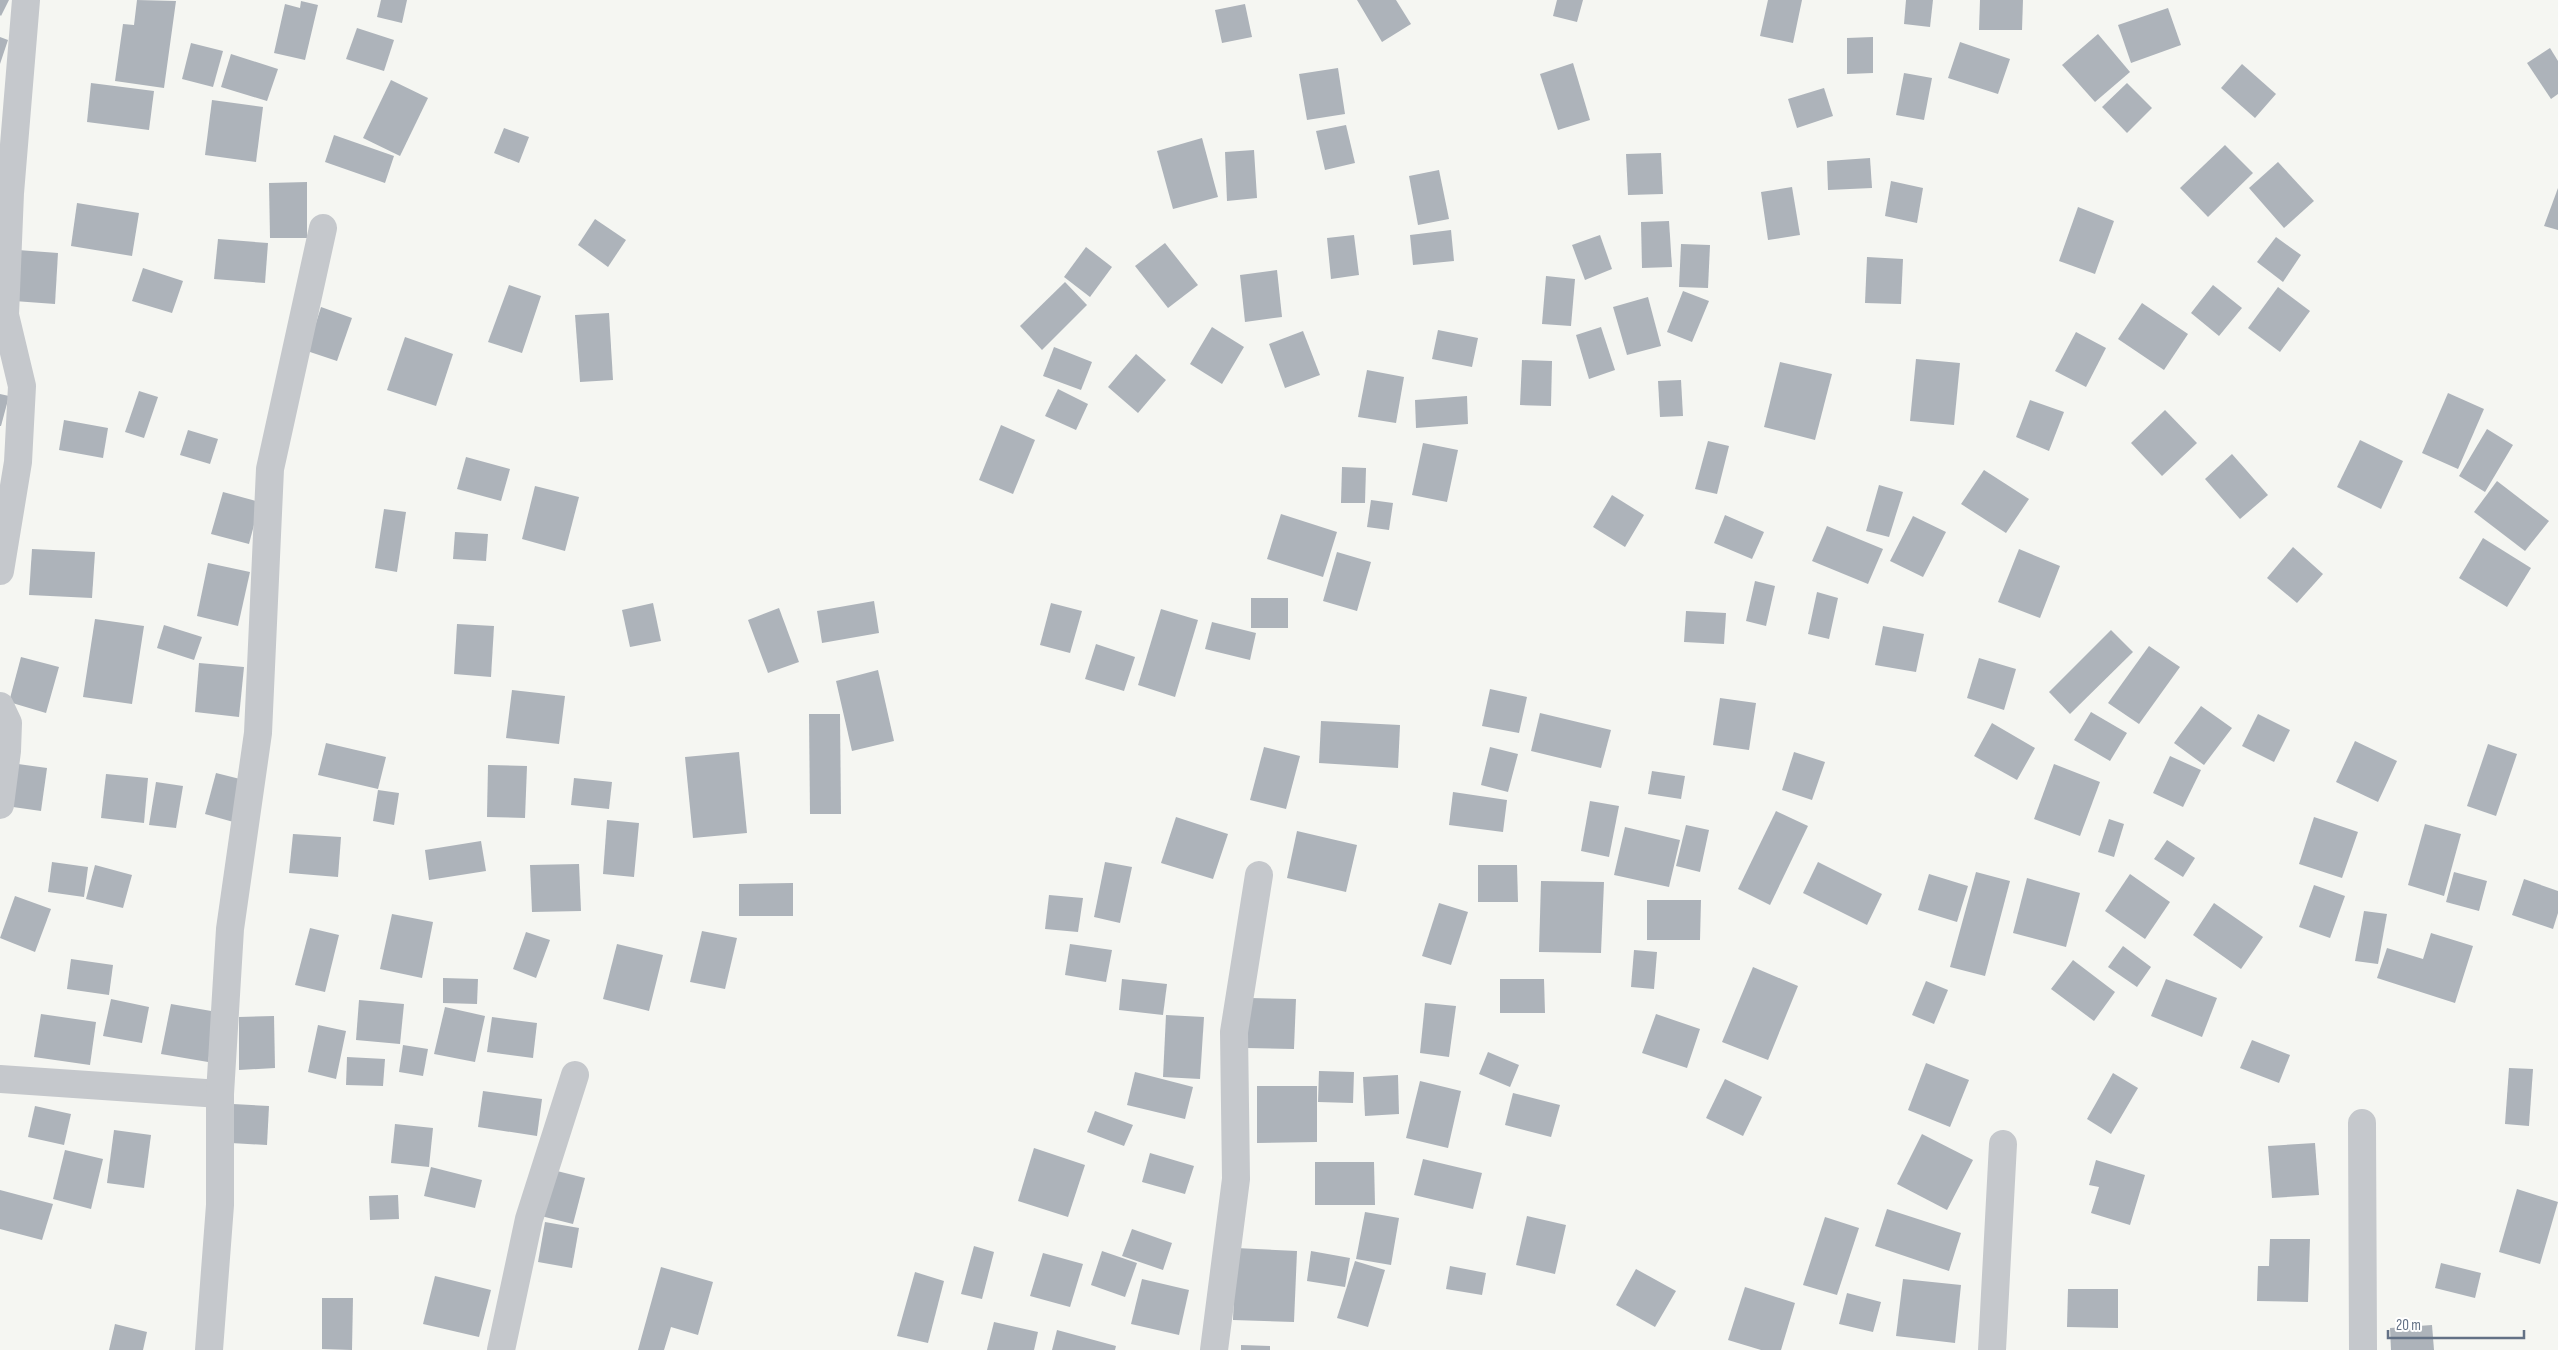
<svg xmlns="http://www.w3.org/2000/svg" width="2558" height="1350" font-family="'Sofia Sans Condensed',sans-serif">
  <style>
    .building { fill: #adb3ba }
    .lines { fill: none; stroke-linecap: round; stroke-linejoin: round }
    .minor { stroke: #c5c8cc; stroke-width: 28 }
  </style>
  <rect width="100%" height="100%" fill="#f5f6f2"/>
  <g class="building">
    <polygon points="0,0 9,0 1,16 0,15"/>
    <polygon points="137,0 176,1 164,88 115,81 123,24 134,25"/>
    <polygon points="381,0 407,0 402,23 377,17"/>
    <polygon points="1357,0 1396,0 1411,24 1382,42"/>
    <polygon points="1557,0 1583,0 1577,22 1553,16"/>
    <polygon points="1768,0 1802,0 1793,43 1760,36"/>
    <polygon points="1906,0 1933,0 1930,27 1904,24"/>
    <polygon points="1980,0 2023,0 2022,30 1979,30"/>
    <polygon points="301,1 318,5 305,60 274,53 285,4 300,8"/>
    <polygon points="1245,4 1252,37 1222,43 1215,10"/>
    <polygon points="2168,8 2181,45 2131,63 2118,25"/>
    <polygon points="357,28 394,40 384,71 346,59"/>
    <polygon points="2098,34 2130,72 2095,102 2062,65"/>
    <polygon points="0,37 8,40 0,64"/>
    <polygon points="1873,37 1873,73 1847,74 1847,38"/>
    <polygon points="1960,42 2010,59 1998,94 1948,78"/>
    <polygon points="191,43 223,51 213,87 182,79"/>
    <polygon points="2550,48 2558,61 2558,94 2551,99 2527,63"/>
    <polygon points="231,54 278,69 267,101 221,87"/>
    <polygon points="1573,63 1590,120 1558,130 1540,74"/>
    <polygon points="2242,64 2276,94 2255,118 2221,88"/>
    <polygon points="1338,68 1345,114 1307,120 1299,74"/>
    <polygon points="1904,73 1932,78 1924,120 1896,115"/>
    <polygon points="391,80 428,98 400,156 363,138"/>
    <polygon points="91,83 154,91 149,130 87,122"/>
    <polygon points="2127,83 2152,108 2127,133 2102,107"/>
    <polygon points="1824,88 1833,116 1797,128 1788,99"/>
    <polygon points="212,100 263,107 256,162 205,155"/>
    <polygon points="1346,125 1355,163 1325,170 1316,131"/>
    <polygon points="504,128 529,137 519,163 494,153"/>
    <polygon points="334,135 394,156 385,183 325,162"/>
    <polygon points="1202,138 1218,197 1173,209 1157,151"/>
    <polygon points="2225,145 2253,173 2208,217 2180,188"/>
    <polygon points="1254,150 1257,198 1227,201 1225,152"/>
    <polygon points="1661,153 1663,194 1628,195 1626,154"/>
    <polygon points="1870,158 1872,188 1828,190 1827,161"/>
    <polygon points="2278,162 2314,201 2284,228 2249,188"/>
    <polygon points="1439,170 1449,219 1418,225 1409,176"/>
    <polygon points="1891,181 1923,188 1917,223 1885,216"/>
    <polygon points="307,182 307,238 270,238 269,183"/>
    <polygon points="1792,187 1800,235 1768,240 1761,192"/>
    <polygon points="2558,188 2558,230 2544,226"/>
    <polygon points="77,203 139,213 132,256 71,246"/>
    <polygon points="2078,207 2114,221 2095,274 2059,261"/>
    <polygon points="595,219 626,240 608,267 578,245"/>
    <polygon points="1669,221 1672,267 1642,268 1641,222"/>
    <polygon points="1451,230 1454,261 1413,265 1410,235"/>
    <polygon points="1354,235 1359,275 1331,279 1327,238"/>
    <polygon points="1600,235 1612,269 1585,280 1572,245"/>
    <polygon points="2276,237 2301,255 2283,282 2257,262"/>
    <polygon points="218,239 268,243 265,283 214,279"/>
    <polygon points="1165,243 1198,285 1168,308 1135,266"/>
    <polygon points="1681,244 1710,245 1708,288 1679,287"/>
    <polygon points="1086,247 1112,267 1090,297 1064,277"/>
    <polygon points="18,250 58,253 55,304 14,301"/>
    <polygon points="1867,257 1903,259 1901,304 1865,303"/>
    <polygon points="143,268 183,281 172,313 132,301"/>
    <polygon points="1277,270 1282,317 1245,322 1240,275"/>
    <polygon points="1546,276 1575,279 1571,326 1542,324"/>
    <polygon points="1065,282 1087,305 1042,350 1020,326"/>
    <polygon points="509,285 541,296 522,353 488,342"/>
    <polygon points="2213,285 2242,308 2219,336 2191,313"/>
    <polygon points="2278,287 2310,311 2280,352 2248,328"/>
    <polygon points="1683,291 1709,301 1692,342 1667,332"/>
    <polygon points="1648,297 1661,346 1627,355 1613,307"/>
    <polygon points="2142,303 2188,334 2164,370 2118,339"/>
    <polygon points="321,307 352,318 337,361 307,351"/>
    <polygon points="609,313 613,380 580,382 575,315"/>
    <polygon points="1212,327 1244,347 1222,384 1190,364"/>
    <polygon points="1601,327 1615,370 1589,379 1576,335"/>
    <polygon points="1438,330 1478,338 1472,367 1432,359"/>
    <polygon points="1303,331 1320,375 1285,388 1269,344"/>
    <polygon points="2076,332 2106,348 2086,387 2055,371"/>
    <polygon points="405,337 453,354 436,406 387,390"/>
    <polygon points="1054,347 1092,362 1081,390 1043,376"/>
    <polygon points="1136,354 1166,380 1138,413 1108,387"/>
    <polygon points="1916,359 1960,363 1954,425 1910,421"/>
    <polygon points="1522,360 1552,361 1551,406 1520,405"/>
    <polygon points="1780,362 1832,374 1815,440 1764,427"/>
    <polygon points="1367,370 1404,377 1396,423 1358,417"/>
    <polygon points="1681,380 1683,416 1660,417 1658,381"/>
    <polygon points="1058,389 1088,404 1076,430 1045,416"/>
    <polygon points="139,391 158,397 144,438 125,432"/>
    <polygon points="2448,393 2484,409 2458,469 2422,453"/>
    <polygon points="0,394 9,396 1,426 0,426"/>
    <polygon points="1467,396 1468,424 1416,428 1415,400"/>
    <polygon points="2030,400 2064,412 2049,451 2016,437"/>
    <polygon points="2165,410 2197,443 2162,476 2131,443"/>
    <polygon points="64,420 108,428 103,458 59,450"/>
    <polygon points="1001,425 1035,440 1013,494 979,480"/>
    <polygon points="2487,429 2513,445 2485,492 2459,476"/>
    <polygon points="188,430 218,439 210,464 180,455"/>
    <polygon points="2360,440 2403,461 2381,509 2337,487"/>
    <polygon points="1708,441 1729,446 1717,494 1695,489"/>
    <polygon points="1423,443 1458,450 1447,502 1412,495"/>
    <polygon points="2232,454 2268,495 2240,519 2205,479"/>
    <polygon points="466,457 510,469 501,501 457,489"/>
    <polygon points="1342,467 1366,468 1365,503 1341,503"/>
    <polygon points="1984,470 2029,499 2006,533 1961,504"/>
    <polygon points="2497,481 2549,521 2525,551 2474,512"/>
    <polygon points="1879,485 1903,492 1889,537 1866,531"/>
    <polygon points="535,486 579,497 565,551 522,539"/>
    <polygon points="223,492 260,502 249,544 211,534"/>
    <polygon points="1612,495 1644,515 1625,547 1593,527"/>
    <polygon points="1371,500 1393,503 1389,530 1367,527"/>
    <polygon points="384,509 406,512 397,572 375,568"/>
    <polygon points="1281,514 1337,532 1323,577 1267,559"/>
    <polygon points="1725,515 1764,532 1752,559 1714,543"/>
    <polygon points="1913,516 1946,532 1923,577 1890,561"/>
    <polygon points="1827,526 1883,549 1868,584 1812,561"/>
    <polygon points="455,532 488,534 486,561 453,559"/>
    <polygon points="2483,538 2531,568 2507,607 2459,578"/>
    <polygon points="2293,547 2323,574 2297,603 2267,578"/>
    <polygon points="32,549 95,552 92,598 29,595"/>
    <polygon points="2019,549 2060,566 2040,618 1998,602"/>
    <polygon points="1337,552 1371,562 1357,611 1323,601"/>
    <polygon points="208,563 250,572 238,626 197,616"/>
    <polygon points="1755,581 1775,586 1766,626 1746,621"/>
    <polygon points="1817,592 1838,598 1829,639 1808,634"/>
    <rect x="1251" y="598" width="37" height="30"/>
    <polygon points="874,601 879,633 822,643 817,611"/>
    <polygon points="653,603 661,641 630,647 622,610"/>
    <polygon points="1051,603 1082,611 1070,653 1040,645"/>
    <polygon points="779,608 799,662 768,673 748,620"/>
    <polygon points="1161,609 1198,620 1175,697 1138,685"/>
    <polygon points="1686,611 1726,613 1724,644 1684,642"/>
    <polygon points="95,619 144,626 132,704 83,697"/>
    <polygon points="1212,622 1256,633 1250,660 1205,649"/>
    <polygon points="457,624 494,626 491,677 454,674"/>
    <polygon points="164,625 202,637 194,660 157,648"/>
    <polygon points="1883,626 1924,634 1916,672 1875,665"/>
    <polygon points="2111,630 2133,652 2070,714 2049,692"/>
    <polygon points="1096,644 1135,657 1124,691 1085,679"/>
    <polygon points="2149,646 2180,667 2139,724 2108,703"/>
    <polygon points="21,657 59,667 46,713 9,702"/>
    <polygon points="1979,658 2016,669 2004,710 1967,698"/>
    <polygon points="199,663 244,667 239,717 195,712"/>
    <polygon points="878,670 894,741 852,751 836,681"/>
    <polygon points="1490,689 1527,697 1519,733 1482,726"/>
    <polygon points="512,690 565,696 559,744 506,738"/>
    <polygon points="1720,698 1756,703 1749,750 1713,745"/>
    <polygon points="2201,706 2232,728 2204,765 2174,743"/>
    <polygon points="2091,712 2127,733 2110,761 2074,740"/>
    <polygon points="1540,713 1611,730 1601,768 1531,751"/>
    <polygon points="809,714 840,714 841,814 810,814"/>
    <polygon points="2258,714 2290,730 2274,762 2242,746"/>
    <polygon points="1321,721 1400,725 1398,768 1319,763"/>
    <polygon points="1992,723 2035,748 2017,780 1974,756"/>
    <polygon points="2355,741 2397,761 2378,802 2336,782"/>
    <polygon points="326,743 386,757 378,789 318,775"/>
    <polygon points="2488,744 2517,754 2496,816 2467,806"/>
    <polygon points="1264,747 1300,756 1286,809 1250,800"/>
    <polygon points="1490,747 1518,754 1508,792 1481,785"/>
    <polygon points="739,752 747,833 693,838 685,757"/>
    <polygon points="1794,752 1825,762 1812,800 1782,790"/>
    <polygon points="2170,756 2201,770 2183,807 2153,793"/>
    <polygon points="18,764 47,768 41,811 13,807"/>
    <polygon points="2054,764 2100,782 2080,836 2034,819"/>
    <polygon points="488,765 527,766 525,818 487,817"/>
    <polygon points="1652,771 1685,776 1681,799 1648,794"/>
    <polygon points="216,773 248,781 237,823 205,814"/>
    <polygon points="106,774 148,778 144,823 101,818"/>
    <polygon points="574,778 612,782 609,809 571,805"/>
    <polygon points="156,782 183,786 176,828 149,825"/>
    <polygon points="378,790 399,793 394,825 373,821"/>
    <polygon points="1453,792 1507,800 1503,832 1449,825"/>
    <polygon points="1590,801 1619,806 1609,857 1581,851"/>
    <polygon points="1776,811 1808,826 1770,905 1738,889"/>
    <polygon points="1176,817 1228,834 1213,879 1161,863"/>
    <polygon points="2314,817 2358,832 2342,878 2299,864"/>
    <polygon points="2109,819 2124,824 2114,857 2098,852"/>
    <polygon points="607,820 639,823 634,877 603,874"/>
    <polygon points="2425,824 2461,834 2444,896 2408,885"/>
    <polygon points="1686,825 1709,830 1700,872 1676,866"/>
    <polygon points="1625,827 1680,840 1669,887 1614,875"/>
    <polygon points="1297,831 1357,845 1346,892 1287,878"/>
    <polygon points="293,834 341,837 338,877 289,873"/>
    <polygon points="2167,840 2195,858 2183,877 2154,859"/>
    <polygon points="481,841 486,871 429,880 425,850"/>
    <polygon points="52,862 88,867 84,897 48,892"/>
    <polygon points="1105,862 1132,867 1120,923 1094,917"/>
    <polygon points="1818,862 1882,894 1867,925 1803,893"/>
    <polygon points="579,864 581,911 532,912 530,865"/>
    <polygon points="95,865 132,875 123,908 86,899"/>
    <polygon points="1478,865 1517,865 1518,902 1478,902"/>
    <polygon points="1976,872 2010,881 1985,976 1950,967"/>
    <polygon points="2454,872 2487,881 2479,911 2446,902"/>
    <polygon points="1929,874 1968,886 1957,922 1918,910"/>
    <polygon points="2130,874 2170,902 2145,939 2105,911"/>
    <polygon points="2027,878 2080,893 2066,947 2013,933"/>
    <polygon points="2524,879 2558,891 2558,913 2553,929 2512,915"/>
    <polygon points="1541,881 1604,882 1601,953 1539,952"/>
    <polygon points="793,883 793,916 739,916 739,884"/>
    <polygon points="2314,885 2345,896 2330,938 2299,927"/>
    <polygon points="1049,895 1083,898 1078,932 1045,929"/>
    <polygon points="15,896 51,909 35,952 0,938"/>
    <polygon points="1647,900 1701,900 1700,940 1647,940"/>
    <polygon points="1439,903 1468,912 1451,965 1422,956"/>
    <polygon points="2214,903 2263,937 2241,969 2193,935"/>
    <polygon points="2364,911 2387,914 2378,964 2355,961"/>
    <polygon points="392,914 433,922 422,978 380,969"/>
    <polygon points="310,928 339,935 325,992 295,985"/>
    <polygon points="702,931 737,938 725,989 690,982"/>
    <polygon points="526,932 550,940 536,978 513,969"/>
    <polygon points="2431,933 2473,946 2455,1003 2377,978 2387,948 2423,959"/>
    <polygon points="617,944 663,955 649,1011 603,999"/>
    <polygon points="1070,944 1112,950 1106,982 1065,975"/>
    <polygon points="2123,946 2151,967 2137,987 2108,967"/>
    <polygon points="1634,950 1657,952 1654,989 1631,987"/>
    <polygon points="71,959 113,965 109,995 67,989"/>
    <polygon points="2073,960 2115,992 2094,1021 2051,989"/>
    <polygon points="1753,967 1798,986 1768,1060 1722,1042"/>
    <polygon points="443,978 478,979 477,1004 443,1003"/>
    <polygon points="1122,979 1167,984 1163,1015 1119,1010"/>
    <polygon points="1500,979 1544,979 1545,1013 1500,1013"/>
    <polygon points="2166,979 2217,998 2202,1037 2151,1016"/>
    <polygon points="1926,981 1948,990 1934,1024 1912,1015"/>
    <polygon points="1249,998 1296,999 1294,1049 1246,1048"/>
    <polygon points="111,999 149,1007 142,1043 103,1036"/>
    <polygon points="359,1000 404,1004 400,1044 356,1040"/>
    <polygon points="1425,1003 1456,1006 1449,1057 1420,1053"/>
    <polygon points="171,1004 217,1012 208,1062 161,1054"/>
    <polygon points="445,1007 485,1016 475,1062 434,1054"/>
    <polygon points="41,1014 96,1022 90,1065 34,1057"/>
    <polygon points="1656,1014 1700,1029 1687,1068 1642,1053"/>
    <polygon points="1166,1015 1204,1017 1200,1079 1163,1077"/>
    <polygon points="274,1016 275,1068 239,1070 239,1017"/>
    <polygon points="492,1017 537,1023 533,1058 487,1052"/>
    <polygon points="318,1025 346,1031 336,1079 308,1072"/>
    <polygon points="2252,1040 2290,1055 2279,1083 2240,1068"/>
    <polygon points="403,1045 428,1049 423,1076 399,1072"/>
    <polygon points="1488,1052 1519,1065 1510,1087 1479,1074"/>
    <polygon points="347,1057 385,1059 383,1086 346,1085"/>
    <polygon points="1926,1063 1969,1080 1950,1127 1908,1110"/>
    <polygon points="2509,1068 2533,1069 2529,1126 2505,1124"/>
    <polygon points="1319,1071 1354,1072 1353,1103 1318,1102"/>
    <polygon points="1135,1072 1193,1087 1185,1119 1127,1105"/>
    <polygon points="2113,1073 2138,1088 2111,1134 2087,1119"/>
    <polygon points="1398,1075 1399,1114 1365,1116 1363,1077"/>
    <polygon points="1725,1079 1762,1097 1743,1136 1706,1118"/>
    <polygon points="1420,1081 1461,1091 1448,1148 1406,1138"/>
    <polygon points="1257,1086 1317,1086 1317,1142 1257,1143"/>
    <polygon points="483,1091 542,1099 537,1136 478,1127"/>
    <polygon points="1513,1093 1560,1105 1551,1137 1505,1125"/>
    <polygon points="233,1104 269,1106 267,1145 231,1143"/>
    <polygon points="35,1106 71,1114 64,1145 28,1137"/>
    <polygon points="1095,1111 1133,1125 1124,1146 1087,1132"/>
    <polygon points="395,1124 433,1128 429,1167 391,1163"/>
    <polygon points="114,1130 151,1135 144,1188 107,1183"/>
    <polygon points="1922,1134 1973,1160 1947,1210 1897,1184"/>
    <polygon points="2315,1143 2319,1195 2272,1198 2268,1146"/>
    <polygon points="1034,1148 1085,1165 1068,1217 1018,1201"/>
    <polygon points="65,1150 103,1159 91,1209 53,1199"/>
    <polygon points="1150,1153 1194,1166 1185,1194 1142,1182"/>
    <polygon points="1423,1159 1482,1173 1473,1209 1414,1195"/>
    <polygon points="2096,1160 2145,1175 2130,1225 2091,1213 2099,1187 2089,1185"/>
    <polygon points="1315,1162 1374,1162 1375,1205 1315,1205"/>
    <polygon points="431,1167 482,1180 475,1208 424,1196"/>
    <polygon points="553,1170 585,1178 573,1224 541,1216"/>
    <polygon points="2517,1189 2558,1202 2540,1264 2499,1252"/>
    <polygon points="0,1190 53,1204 42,1240 0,1229"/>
    <polygon points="398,1195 399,1219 370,1220 369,1196"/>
    <polygon points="1887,1209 1961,1233 1949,1271 1875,1246"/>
    <polygon points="1365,1212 1399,1218 1391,1265 1356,1259"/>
    <polygon points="1527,1216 1566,1225 1555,1274 1516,1265"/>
    <polygon points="1825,1217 1859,1228 1837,1295 1803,1285"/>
    <polygon points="545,1222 579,1228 572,1268 538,1262"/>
    <polygon points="1132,1229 1172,1243 1163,1270 1122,1256"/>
    <polygon points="2270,1239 2310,1239 2308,1302 2257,1301 2258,1266 2269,1266"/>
    <polygon points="974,1246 994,1252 982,1299 961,1294"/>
    <polygon points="1236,1248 1297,1251 1294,1322 1233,1320"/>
    <polygon points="1102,1251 1137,1263 1125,1297 1091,1285"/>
    <polygon points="1311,1251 1350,1258 1345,1287 1307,1281"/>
    <polygon points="1043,1253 1083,1264 1070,1307 1030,1296"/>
    <polygon points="1355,1261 1385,1270 1368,1327 1337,1318"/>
    <polygon points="2441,1263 2481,1273 2475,1298 2435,1288"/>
    <polygon points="1450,1266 1486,1273 1482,1295 1446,1289"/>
    <polygon points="661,1267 713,1282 698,1335 671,1327 664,1350 638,1350"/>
    <polygon points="1636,1269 1676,1291 1655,1327 1616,1305"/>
    <polygon points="915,1272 944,1281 928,1343 897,1336"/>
    <polygon points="435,1276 491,1290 479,1337 423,1324"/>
    <polygon points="1142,1279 1189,1290 1179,1335 1131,1324"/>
    <polygon points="1903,1279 1961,1285 1955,1343 1896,1336"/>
    <polygon points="1745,1287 1795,1303 1781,1350 1761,1350 1728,1340"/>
    <polygon points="2068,1289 2118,1289 2118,1328 2067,1327"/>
    <polygon points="1847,1293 1881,1302 1873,1332 1839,1324"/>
    <polygon points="322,1298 353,1298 352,1350 322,1349"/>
    <polygon points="994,1322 1038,1332 1034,1350 987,1350"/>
    <polygon points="115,1324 147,1332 143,1350 109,1350"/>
    <polygon points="2432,1325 2434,1350 2391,1350 2390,1328"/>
    <polygon points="1057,1330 1116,1346 1115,1350 1052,1350"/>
    <polygon points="1241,1345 1270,1346 1270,1350 1241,1350"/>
  </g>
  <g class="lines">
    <g class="minor">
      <polyline points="0,571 18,462 22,386 5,315 10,193 26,0"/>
      <polyline points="0,706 8,723 7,751 0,805"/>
      <polyline points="0,1079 220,1094"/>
      <polyline points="2362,1123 2363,1350"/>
      <polyline points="209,1350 220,1205 220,1094 230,929 258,733 270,469 323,228"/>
      <polyline points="501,1350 529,1219 575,1075"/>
      <polyline points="1214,1350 1236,1179 1234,1032 1259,875"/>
      <polyline points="1992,1350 2003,1144"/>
    </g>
  </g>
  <path d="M2388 1330v8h136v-8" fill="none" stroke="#637185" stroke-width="2.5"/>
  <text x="2396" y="1330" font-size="15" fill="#637185" stroke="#ffffff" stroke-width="4" paint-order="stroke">20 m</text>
</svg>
